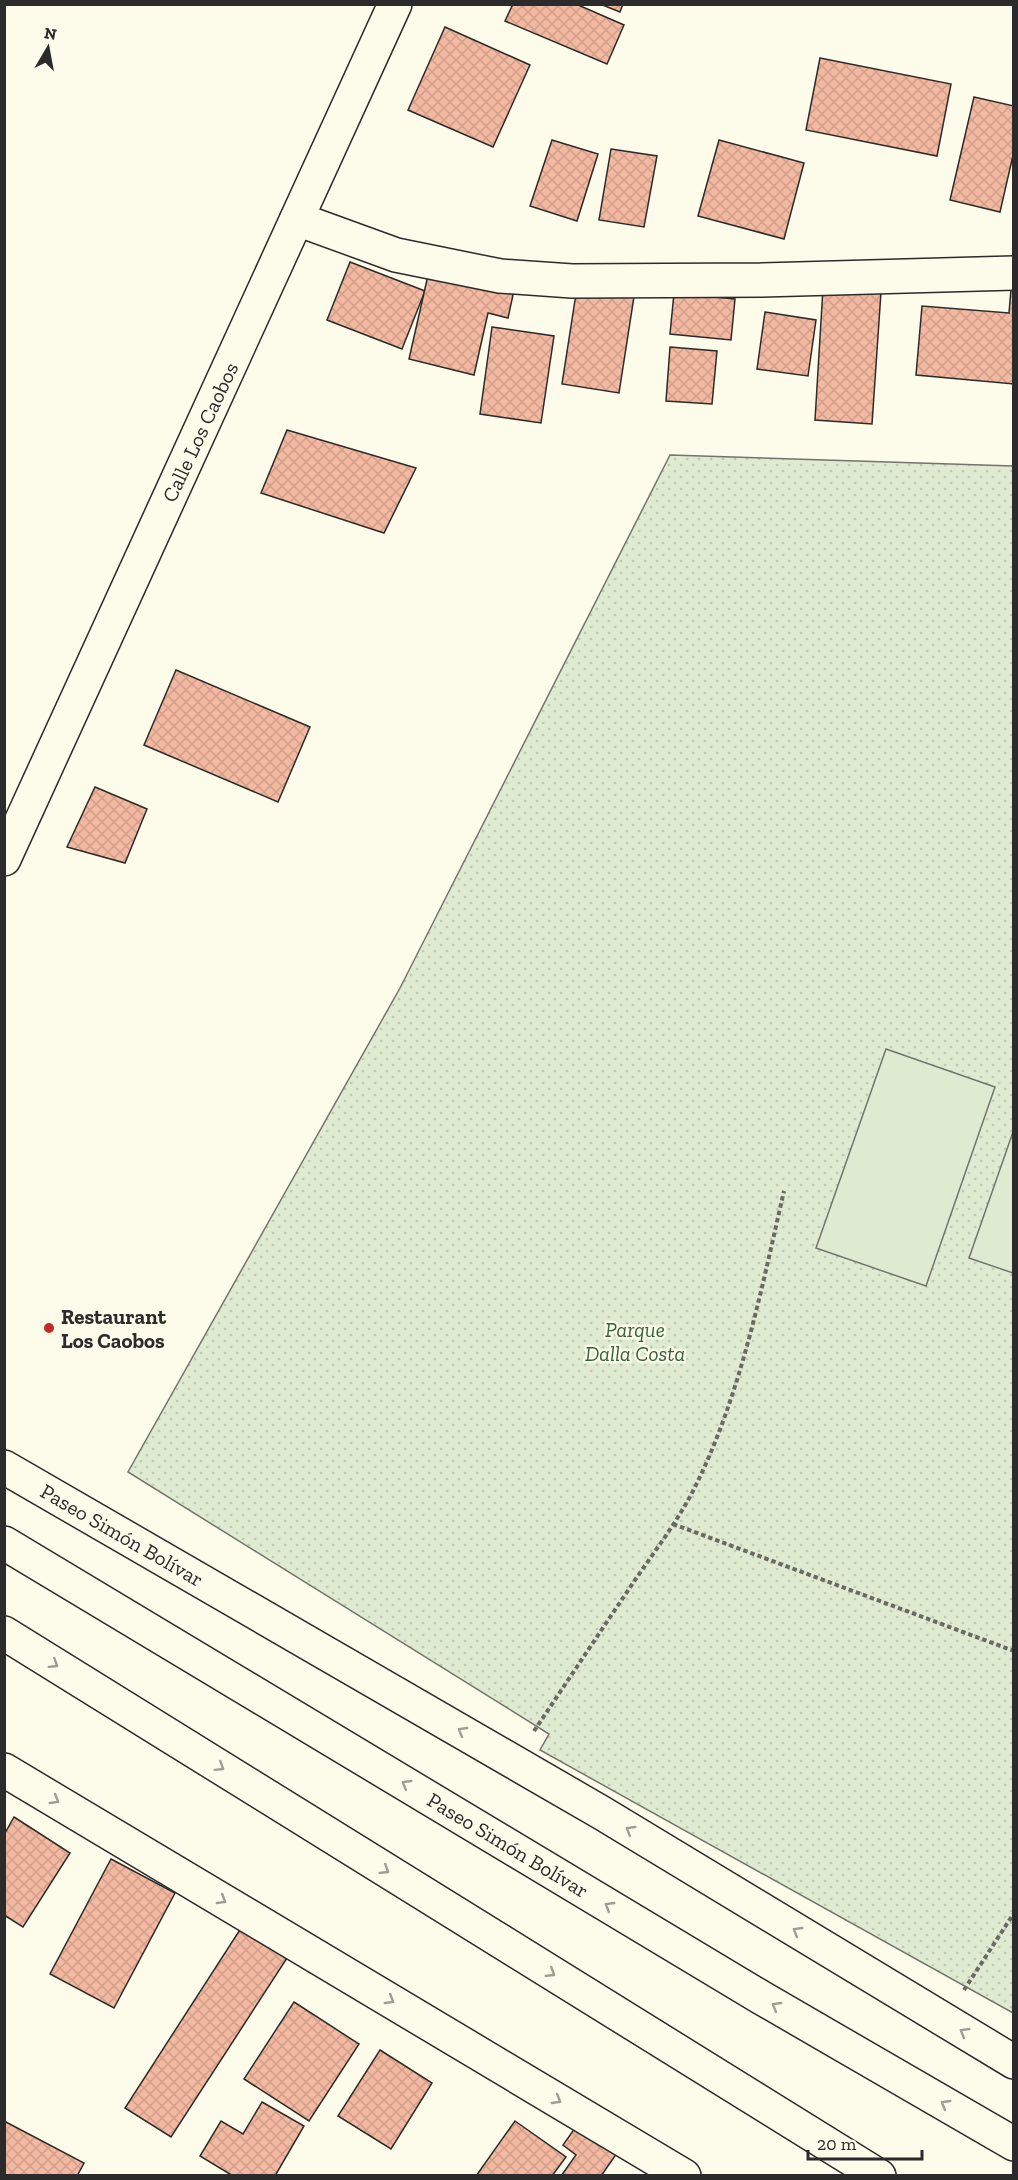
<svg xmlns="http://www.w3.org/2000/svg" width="1018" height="2180" font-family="'Zilla Slab',serif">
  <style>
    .park { fill: url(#park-dots); stroke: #74746e; stroke-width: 1.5 }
    .garden { fill: #deebd1; stroke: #74746e; stroke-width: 1.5 }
    .building { fill: url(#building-cross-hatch); stroke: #2b2b2b; stroke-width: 1.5 }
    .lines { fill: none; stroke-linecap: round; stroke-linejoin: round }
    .street-casing { stroke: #2b2b2b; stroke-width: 36 }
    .primary-casing { stroke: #2b2b2b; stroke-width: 36 }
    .path { stroke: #6a6964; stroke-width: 4; stroke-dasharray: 4.5 3; stroke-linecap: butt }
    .street { stroke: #fdfbea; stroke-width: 33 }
    .primary { stroke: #fdfbea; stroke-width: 33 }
    .oneway { stroke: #9e9d94 }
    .poi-dot { fill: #c62828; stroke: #fdfbea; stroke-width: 2 }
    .labels { text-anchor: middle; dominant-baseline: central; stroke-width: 4.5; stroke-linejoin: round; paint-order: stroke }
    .street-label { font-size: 21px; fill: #2b2b2b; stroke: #fdfbea }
    .poi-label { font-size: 21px; font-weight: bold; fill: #2b2b2b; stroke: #fdfbea; text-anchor: start }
    .park-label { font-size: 21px; font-style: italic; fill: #34623c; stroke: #fdfbea }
  </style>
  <defs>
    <pattern id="park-dots" width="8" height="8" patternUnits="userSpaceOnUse" patternTransform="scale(1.5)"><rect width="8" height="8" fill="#deebd1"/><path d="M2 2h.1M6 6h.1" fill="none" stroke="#bfcab4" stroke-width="1.8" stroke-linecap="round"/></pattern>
    <pattern id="building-cross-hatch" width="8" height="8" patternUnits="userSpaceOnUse" patternTransform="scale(1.5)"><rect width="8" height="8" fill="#f2b8a0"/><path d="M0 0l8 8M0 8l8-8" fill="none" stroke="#d09e8a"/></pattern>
  </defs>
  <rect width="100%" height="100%" fill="#fdfbea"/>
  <polygon class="park" points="670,455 1013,466 1013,2013 540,1750 549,1734 128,1472 400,988"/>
  <g class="garden">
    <polygon points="886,1049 995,1087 926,1286 816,1248"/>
    <polygon points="1013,1132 1013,1273 969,1258"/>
  </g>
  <g class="building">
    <polygon points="513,4 576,4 624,25 607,64 505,21"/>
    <polygon points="600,4 623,4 620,12"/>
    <polygon points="445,27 530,65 493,147 408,110"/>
    <polygon points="820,58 951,84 937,156 806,130"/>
    <polygon points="974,97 1014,106 1014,151 1000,212 950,200"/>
    <polygon points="552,140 598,154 577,221 530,206"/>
    <polygon points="719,140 804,163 784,239 698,216"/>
    <polygon points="611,149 657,156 644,227 599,220"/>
    <polygon points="350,262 425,291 402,349 327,320"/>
    <polygon points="431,262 516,281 508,318 488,313 474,375 409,359"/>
    <polygon points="1012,277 1014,278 1014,384 916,375 922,306 1009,313"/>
    <polygon points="578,281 635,290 619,393 562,384"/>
    <polygon points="823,288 881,292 872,424 815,420"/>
    <polygon points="674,293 735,299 731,340 670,334"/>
    <polygon points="765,312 816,320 808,376 757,369"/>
    <polygon points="492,327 554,336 541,423 480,414"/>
    <polygon points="670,347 717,351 712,404 666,401"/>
    <polygon points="287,430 416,468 384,533 261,493"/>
    <polygon points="176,670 310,727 278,802 144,745"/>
    <polygon points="95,787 147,809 125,863 67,847"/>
    <polygon points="14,1817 70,1853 23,1927 4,1915 4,1835"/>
    <polygon points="111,1859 175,1893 114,2008 50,1974"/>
    <polygon points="243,1925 289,1955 171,2137 125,2108"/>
    <polygon points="294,2002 359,2044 309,2121 244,2079"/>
    <polygon points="380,2050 432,2083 391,2149 338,2116"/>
    <polygon points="262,2102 304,2126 275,2176 233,2176 200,2156 221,2121 243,2134"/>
    <polygon points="582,2118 622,2146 601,2176 561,2176 576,2155 563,2145"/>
    <polygon points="4,2121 84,2163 77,2176 4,2176"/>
    <polygon points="515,2121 566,2157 552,2176 476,2176"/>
  </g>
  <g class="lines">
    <defs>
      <g id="street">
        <polyline points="297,219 396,255 500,276 572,281 761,280 1014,273"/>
        <polyline points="4,859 395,4"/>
        <polyline points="4,1467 602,1813 1014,2062"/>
        <polyline points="4,1770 684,2176"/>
      </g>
      <g id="primary">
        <polyline points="4,1543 762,1998 1014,2144"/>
        <polyline points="4,1633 879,2176"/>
      </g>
    </defs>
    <use href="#street" class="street-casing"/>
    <use href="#primary" class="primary-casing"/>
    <g class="path">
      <polyline points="673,1524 1014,1651"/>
      <path d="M534,1731C567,1682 600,1632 633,1583C654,1552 678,1521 695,1487C741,1394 761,1291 784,1191"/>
      <polyline points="964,1990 1014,1913"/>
    </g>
    <use href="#street" class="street"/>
    <use href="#primary" class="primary"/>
  </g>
  <defs><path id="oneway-chevron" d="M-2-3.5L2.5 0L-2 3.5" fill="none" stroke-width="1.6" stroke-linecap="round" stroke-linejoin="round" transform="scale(1.5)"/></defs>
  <g class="oneway">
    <use href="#oneway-chevron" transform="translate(54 1664) rotate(32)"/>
    <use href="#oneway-chevron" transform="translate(462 1731) rotate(-150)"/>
    <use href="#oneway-chevron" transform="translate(220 1767) rotate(32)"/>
    <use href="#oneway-chevron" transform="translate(406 1784) rotate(-149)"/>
    <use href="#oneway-chevron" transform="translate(55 1800) rotate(31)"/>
    <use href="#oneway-chevron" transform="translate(630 1830) rotate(-149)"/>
    <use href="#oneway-chevron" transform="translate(385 1870) rotate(32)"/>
    <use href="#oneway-chevron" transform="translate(222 1900) rotate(31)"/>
    <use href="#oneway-chevron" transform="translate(609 1906) rotate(-149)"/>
    <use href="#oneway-chevron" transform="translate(797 1931) rotate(-149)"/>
    <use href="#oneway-chevron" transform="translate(551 1973) rotate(32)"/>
    <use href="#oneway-chevron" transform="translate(390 2000) rotate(31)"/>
    <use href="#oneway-chevron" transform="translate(776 2006) rotate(-150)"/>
    <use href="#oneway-chevron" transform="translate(964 2032) rotate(-149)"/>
    <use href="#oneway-chevron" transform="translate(557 2100) rotate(31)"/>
    <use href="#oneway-chevron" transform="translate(945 2104) rotate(-150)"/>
  </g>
  <circle class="poi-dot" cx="49" cy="1328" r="6"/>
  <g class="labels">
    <g class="street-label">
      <text transform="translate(200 432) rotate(-65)">Calle Los Caobos</text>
      <text transform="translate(122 1535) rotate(30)">Paseo Simón Bolívar</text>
      <text transform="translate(508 1845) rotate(31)">Paseo Simón Bolívar</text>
    </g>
    <g class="poi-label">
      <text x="61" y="1316">Restaurant<tspan x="61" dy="24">Los Caobos</tspan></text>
    </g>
    <g class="park-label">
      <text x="635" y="1329">Parque<tspan x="635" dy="24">Dalla Costa</tspan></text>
    </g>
  </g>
  <rect width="1018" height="2180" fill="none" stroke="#2b2b2b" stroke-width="12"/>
  <g transform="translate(48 48) rotate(10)" stroke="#fdfbea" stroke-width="4.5" paint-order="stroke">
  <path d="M0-4.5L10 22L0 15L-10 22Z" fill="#2b2b2b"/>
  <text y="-9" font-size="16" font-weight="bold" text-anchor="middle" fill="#2b2b2b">N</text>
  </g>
  <path d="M808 2150v9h114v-9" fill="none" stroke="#2b2b2b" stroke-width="3"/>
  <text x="817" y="2150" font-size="18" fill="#2b2b2b" stroke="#fdfbea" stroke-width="4.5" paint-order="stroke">20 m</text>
</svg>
